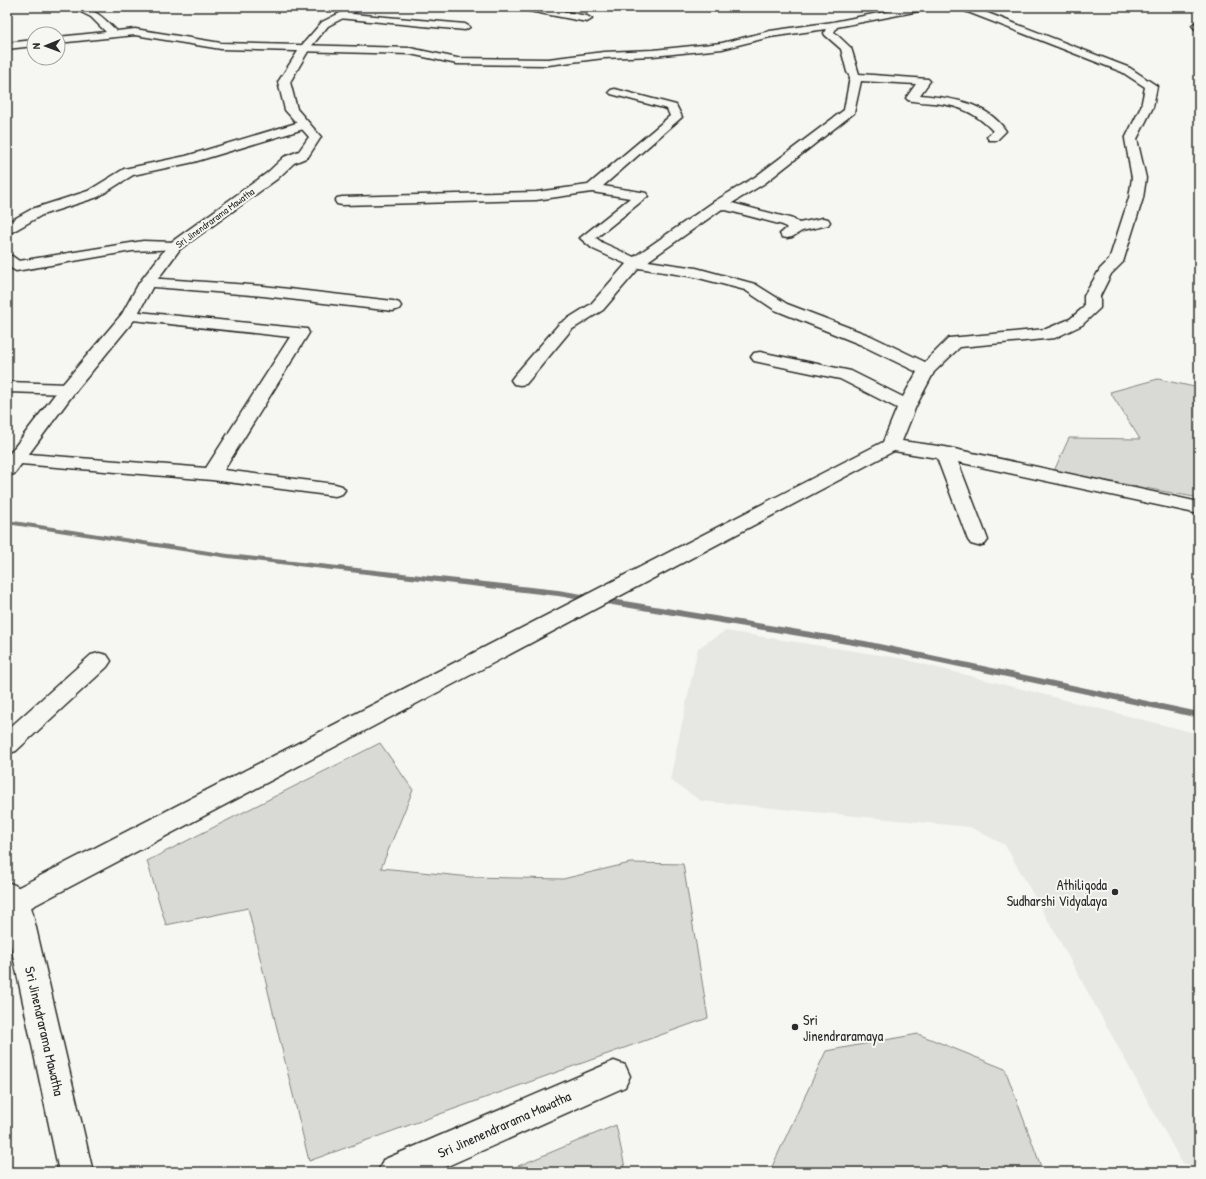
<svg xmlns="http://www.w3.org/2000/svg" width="1206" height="1179" font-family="'Patrick Hand',sans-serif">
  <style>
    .built { fill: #e7e7e3 }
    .green { fill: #d9d9d5; stroke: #828280 }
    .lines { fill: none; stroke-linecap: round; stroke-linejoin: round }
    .stream { fill: #7a7a78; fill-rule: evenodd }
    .minor-casing { stroke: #2b2b2b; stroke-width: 3 }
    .major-casing { stroke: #2b2b2b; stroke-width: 3 }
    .minor { fill: #f6f6f2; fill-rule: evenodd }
    .major { fill: #f6f6f2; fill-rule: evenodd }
    .poi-dot { fill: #2b2b2b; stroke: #f6f6f2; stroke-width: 1.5 }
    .labels { text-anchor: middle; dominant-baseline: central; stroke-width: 4; stroke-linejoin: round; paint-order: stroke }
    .far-street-label { font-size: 10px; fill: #2b2b2b; stroke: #f6f6f2 }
    .near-poi-label { font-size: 14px; fill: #2b2b2b; stroke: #f6f6f2; text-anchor: end }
    .near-street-label { font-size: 14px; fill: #2b2b2b; stroke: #f6f6f2 }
  </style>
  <rect width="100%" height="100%" fill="#f6f6f2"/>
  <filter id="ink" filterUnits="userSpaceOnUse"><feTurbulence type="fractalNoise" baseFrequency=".025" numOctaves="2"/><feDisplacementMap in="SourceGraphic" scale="8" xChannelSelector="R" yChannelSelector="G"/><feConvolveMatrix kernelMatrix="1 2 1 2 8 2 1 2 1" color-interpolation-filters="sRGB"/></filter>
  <g filter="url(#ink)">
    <polygon class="built" points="725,631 899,658 1199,734 1199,1167 1182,1163 1058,938 1005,845 970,827 701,801 670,780 698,648"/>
    <g class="green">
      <polygon points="1158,379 1199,388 1199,498 1054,471 1069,438 1140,439 1110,392"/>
      <polygon points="380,743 413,790 381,868 471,877 563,879 630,863 683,864 708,1018 309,1161 248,908 166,925 147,861"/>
      <polygon points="918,1034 1005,1069 1043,1172 763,1172 770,1171 826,1051"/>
      <polygon points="616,1125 626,1172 504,1172"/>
    </g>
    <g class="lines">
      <polygon class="stream" points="7,520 228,554 558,590 865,641 1199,712 1199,718 865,647 558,596 228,558 7,524"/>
      <defs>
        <g id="minor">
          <path d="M71,7C95,7 101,16 117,31L135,29L221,43L410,48L457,58L548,59L604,52L653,50L722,43L770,31L833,22L909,7H929L924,10L837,27L834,32L851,48L859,74L928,79L930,81L920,95C952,98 986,102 1006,131L997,140H989L987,137L993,131C975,112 958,105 933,103C924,102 916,102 908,100L906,98L916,84L861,81L854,113L765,183L732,203L793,219L799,223L823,218L828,219L830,222L828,225L802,231L792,237L787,238L782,237L780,234L787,228L783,225L722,209L648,261L696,268L755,284L787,304L871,336L925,362L949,338L1046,329L1070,319L1084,307V296L1100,269L1109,260L1129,198L1132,178L1125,139L1141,107L1145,87L1122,72L960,9L958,7H972L1130,68L1157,86L1153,107L1137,139L1146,178L1143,198L1123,262L1111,274L1100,296V308L1082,325L1055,338L960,347L934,372L916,406L902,441L945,447L1199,502V514L958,462L988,540L985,544L978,546L971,544L968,540L937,458L894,451L26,910L16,914L7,911V893L883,442L897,408L840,379L754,361L751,357L754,353L760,352L851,371L903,397L917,372L859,344L775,310L745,290L695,277L639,268L603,310L571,330L526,384L520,385L514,384L511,380L514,376L559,324L591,304L626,264L593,249L580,238L630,198L592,192L536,200L342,205L337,204L335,201L337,198L342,197L536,192L588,185L670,116L667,109L611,94L609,92L611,90L615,89L676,105L682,117L603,186L641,192L646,193L648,196L596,238L603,243L634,257L715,201L755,177L844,110L850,77L847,72L841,49L825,35L824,33L826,29L770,37L722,49L653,56L604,58L548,65L457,64L410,54L221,49L135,35L58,43V37L106,32L91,17Z"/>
          <polygon points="519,7 539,7 587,16 592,19 587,22 524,10"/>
          <polygon points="341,13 465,24 470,27 465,30 338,18 336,16"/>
          <polygon points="1197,22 1199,22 1199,30 1195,29 1192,25"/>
          <polygon points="34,40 34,46 7,49 7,43"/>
          <polygon points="303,121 307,122 309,125 307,128 194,162 133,175 98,197 42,215 12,232 7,233 7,223 32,209 88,191 124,169 186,156"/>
          <polygon points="143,241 175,242 180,243 182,246 180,249 132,251 16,271 7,266 7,255 12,256 19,261"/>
          <polygon points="147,278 263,286 393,301 399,303 401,306 399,309 393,311 263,296 142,286 139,283 142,280"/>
          <polygon points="129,311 307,329 309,333 224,470 335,484 342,486 345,490 342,494 335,496 212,480 9,463 7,458 9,455 16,453 206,468 290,337 123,319 121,316 123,313"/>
          <polygon points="7,382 68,384 74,385 77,389 74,393 68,394 7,392"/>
          <polygon points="99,653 107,655 111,661 107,667 16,751 7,754 7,730 91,655"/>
          <polygon points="614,1061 625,1065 630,1076 625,1087 434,1172 378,1172 383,1160"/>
        </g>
        <g id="major">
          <polygon points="352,7 364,7 328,26 310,48 290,82 297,109 321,137 308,157 294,163 277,179 180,249 154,284 135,319 74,393 14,474 7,476 7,457 62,385 122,314 139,283 170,243 267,173 284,157 299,151 309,137 285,110 278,82 302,45 322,22"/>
          <path d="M7,882C19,886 25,891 30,902L93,1172H59L7,927Z"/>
        </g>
      </defs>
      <use href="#minor" class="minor-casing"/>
      <use href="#major" class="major-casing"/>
      <use href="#minor" class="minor"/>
      <use href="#major" class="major"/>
    </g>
  </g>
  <g class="poi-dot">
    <circle cx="1115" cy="892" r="4"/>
    <circle cx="795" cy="1027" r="4"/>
  </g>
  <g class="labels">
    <g class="far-street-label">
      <text transform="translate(215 218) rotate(-36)">Sri Jinendrarama Mawatha</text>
    </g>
    <g class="near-poi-label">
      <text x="1107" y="884">Athiligoda<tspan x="1107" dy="16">Sudharshi Vidyalaya</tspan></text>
      <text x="803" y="1019" text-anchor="start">Sri<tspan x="803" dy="16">Jinendraramaya</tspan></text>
    </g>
    <g class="near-street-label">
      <text transform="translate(45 1031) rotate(77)">Sri Jinendrarama Mawatha</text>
      <text transform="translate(504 1124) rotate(-24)">Sri Jinenendrarama Mawatha</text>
    </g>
  </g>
  <rect width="1206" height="1179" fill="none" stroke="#f6f6f2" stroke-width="24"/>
  <rect x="12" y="12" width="1182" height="1155" fill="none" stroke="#2b2b2b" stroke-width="1.5" filter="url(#ink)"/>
  <g transform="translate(46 46) rotate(269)"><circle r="19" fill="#f6f6f2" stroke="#a5a5a2"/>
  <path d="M0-3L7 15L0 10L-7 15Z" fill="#2b2b2b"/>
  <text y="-6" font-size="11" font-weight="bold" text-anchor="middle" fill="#2b2b2b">N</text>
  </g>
</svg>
